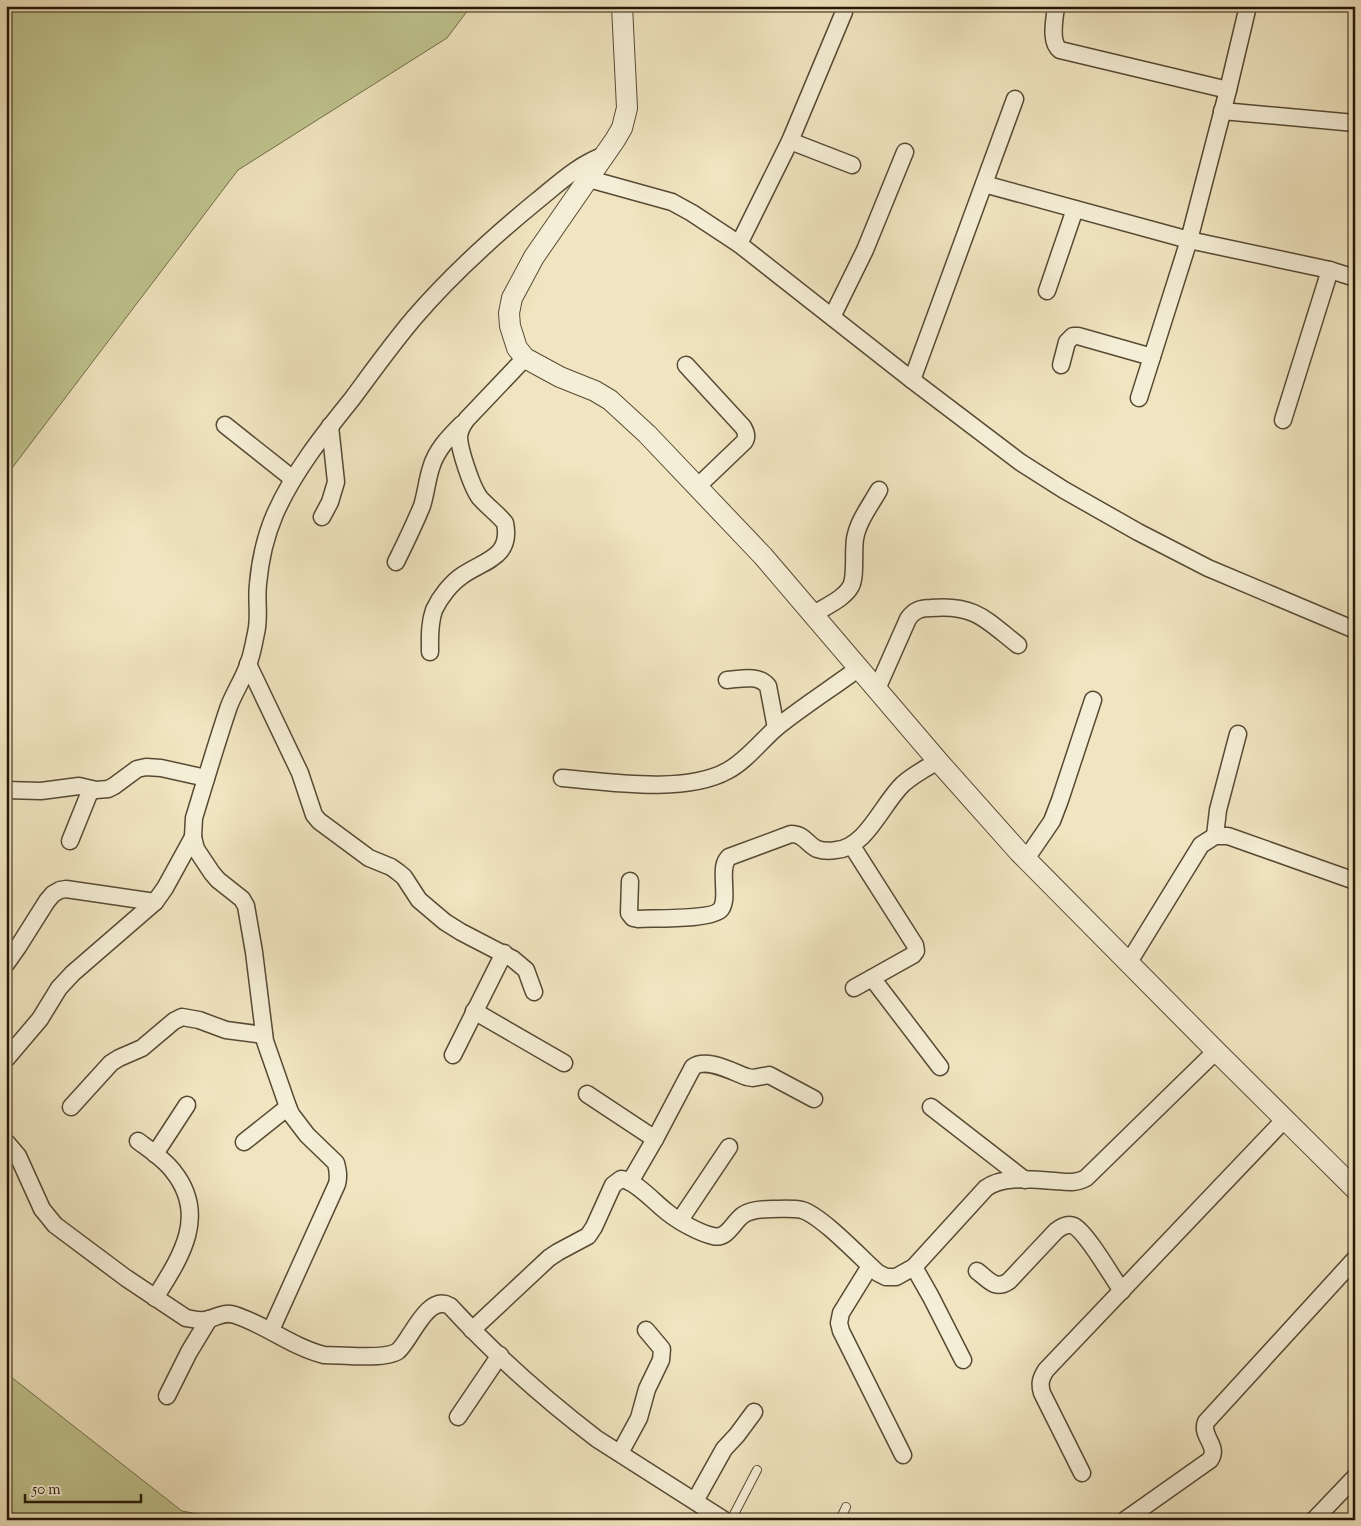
<svg xmlns="http://www.w3.org/2000/svg" width="1361" height="1526" font-family="'Sorts Mill Goudy',serif">
  <style>
    .green { fill: #bfc38e; stroke: #726d4a }
    .lines { fill: none; stroke-linecap: round; stroke-linejoin: round }
    .service-casing { stroke: #574a34; stroke-width: 10 }
    .minor-casing { stroke: #574a34; stroke-width: 19 }
    .tertiary-casing { stroke: #574a34; stroke-width: 22 }
    .service { stroke: #f5eed6; stroke-width: 8 }
    .minor { stroke: #f5eed6; stroke-width: 16 }
    .tertiary { stroke: #f5eed6; stroke-width: 20 }
  </style>
  <rect width="100%" height="100%" fill="#f0e5c0"/>
  <filter id="stains"><feTurbulence type="fractalNoise" baseFrequency=".004" numOctaves="4"/><feColorMatrix values="0 0 0 0 .2 0 0 0 0 .09 0 0 0 0 .02 0 0 0 .5 -.17"/></filter>
  <radialGradient id="worn" r=".72"><stop offset=".6" stop-color="#630" stop-opacity="0"/><stop offset="1" stop-color="#630" stop-opacity=".3"/></radialGradient>
  <g class="green">
    <polygon points="6,6 471,6 447,38 238,170 6,476"/>
    <polygon points="6,1373 182,1511 229,1520 6,1520"/>
  </g>
  <g class="lines">
    <defs>
      <g id="service">
        <polyline points="731,1520 757,1470"/>
        <polyline points="840,1520 846,1507"/>
      </g>
      <g id="minor">
        <path d="M1056,6C1055,18 1049,42 1060,50L1228,90"/>
        <polyline points="1222,111 1355,123"/>
        <polyline points="790,141 852,165"/>
        <polyline points="589,179 672,202 692,213 739,244 912,380 1020,462 1064,490 1138,532 1208,568 1355,630"/>
        <polyline points="984,184 1189,240 1330,270 1355,278"/>
        <polyline points="739,244 790,141 844,12"/>
        <polyline points="1047,291 1075,209"/>
        <polyline points="832,317 865,250 905,152"/>
        <path d="M686,365L743,427C746,432 748,437 744,442L697,487"/>
        <polyline points="1061,365 1067,342 1073,336 1078,336 1152,357"/>
        <polyline points="912,380 1015,99"/>
        <polyline points="1139,398 1189,240 1228,90 1248,6"/>
        <polyline points="1283,420 1330,270"/>
        <polyline points="225,425 293,479"/>
        <polyline points="322,517 330,502 336,482 330,426"/>
        <path d="M396,562C405,544 414,525 422,506C426,493 427,480 431,468C436,450 449,437 462,424"/>
        <path d="M814,614C826,606 844,599 851,586C856,577 853,551 855,539C858,521 870,506 879,490"/>
        <path d="M430,652C430,638 429,624 434,610C440,597 451,583 463,575C485,560 512,557 505,523C498,514 488,507 480,498C472,488 459,449 459,436C460,429 463,424 467,419L525,358"/>
        <polyline points="248,664 300,773 314,815 319,821 369,858 391,867 398,872 404,877 419,900 445,922 461,932 513,959 526,970 534,992"/>
        <path d="M727,680C741,679 758,674 768,686L776,728"/>
        <path d="M877,689L908,619C914,610 921,608 931,608C975,604 986,620 1018,645"/>
        <path d="M562,778C609,782 685,794 727,771C746,761 760,742 776,728C802,707 832,688 859,668"/>
        <polyline points="6,790 41,791 79,786 96,790 108,789 114,786 137,769 146,767 161,768 206,778"/>
        <polyline points="1215,836 1218,810 1238,734"/>
        <polyline points="70,841 91,789"/>
        <polyline points="852,846 915,945 916,951 913,955 854,988"/>
        <polyline points="1026,859 1052,821 1060,800 1093,700"/>
        <path d="M630,881L629,913L633,918L638,919C653,918 713,920 721,909C726,902 724,891 724,883C724,874 722,864 729,857L791,834C804,834 807,844 817,849C823,851 831,851 836,850C866,848 882,804 903,784C913,775 926,768 938,761"/>
        <polyline points="1129,962 1201,845 1215,836 1228,836 1355,881"/>
        <polyline points="6,964 18,947 47,901 53,894 60,890 66,889 155,902"/>
        <polyline points="872,978 940,1067"/>
        <polyline points="474,1011 564,1063"/>
        <polyline points="453,1055 504,953"/>
        <polyline points="6,1059 40,1019 59,988 73,973 155,902 165,888 193,837"/>
        <polyline points="587,1094 655,1139"/>
        <polyline points="71,1107 111,1063 119,1058 142,1048 174,1021 182,1017 199,1020 226,1030 264,1035"/>
        <polyline points="931,1107 1025,1180"/>
        <path d="M138,1141C150,1150 164,1159 173,1171C209,1216 180,1258 155,1298"/>
        <path d="M6,1142L18,1156L42,1209L55,1225L126,1278L186,1318C193,1319 198,1321 205,1320C216,1318 224,1311 235,1315C266,1325 292,1347 324,1355C340,1355 386,1360 398,1351C411,1340 427,1293 450,1306C493,1353 546,1400 597,1439L724,1520"/>
        <polyline points="244,1142 288,1107"/>
        <polyline points="155,1154 187,1105"/>
        <path d="M630,1182L655,1139L693,1067C706,1057 733,1072 747,1077L753,1078L769,1075L814,1099"/>
        <polyline points="680,1220 729,1147"/>
        <polyline points="870,1266 841,1313 839,1323 841,1331 903,1455"/>
        <polyline points="914,1267 931,1297 963,1360"/>
        <path d="M977,1271C988,1279 995,1291 1009,1281L1056,1231C1061,1227 1067,1223 1074,1226C1087,1233 1112,1277 1122,1291"/>
        <path d="M271,1330L337,1184C339,1176 338,1171 336,1163L307,1135L291,1114L288,1107L265,1041L254,952L246,906L242,899L218,880L212,873L196,849L193,837L194,818C205,782 216,745 228,709C233,694 243,680 248,665C252,655 254,643 256,633C260,617 256,601 258,584C260,561 266,535 275,514C294,471 323,435 352,399C372,372 392,344 414,318C451,275 494,236 538,200C559,183 579,164 605,155"/>
        <path d="M472,1330L549,1258L558,1252L588,1236L594,1227L613,1185L621,1179C635,1180 655,1203 667,1212C678,1221 699,1233 713,1236C727,1240 733,1222 743,1215C750,1210 763,1209 772,1209C782,1209 793,1208 802,1210C822,1216 861,1258 878,1273L886,1277H896L914,1267L986,1188C1004,1175 1034,1180 1055,1181C1066,1182 1075,1184 1086,1178L1216,1051"/>
        <polyline points="167,1396 189,1352 209,1319"/>
        <polyline points="458,1417 500,1355"/>
        <polyline points="620,1453 639,1418 647,1389 661,1360 662,1349 646,1330"/>
        <path d="M1082,1473L1042,1393C1039,1383 1041,1378 1046,1370L1285,1119"/>
        <polyline points="695,1501 724,1449 737,1435 754,1412"/>
        <path d="M1125,1520L1210,1460C1220,1446 1200,1436 1206,1422L1355,1259"/>
        <polyline points="1314,1520 1355,1477"/>
      </g>
      <polyline id="tertiary" points="622,6 627,108 622,128 615,140 534,257 512,298 509,313 510,326 517,348 525,358 560,377 595,391 610,400 647,434 763,556 938,761 1019,852 1216,1051 1355,1189"/>
    </defs>
    <use href="#service" class="service-casing"/>
    <use href="#minor" class="minor-casing"/>
    <use href="#tertiary" class="tertiary-casing"/>
    <use href="#service" class="service"/>
    <use href="#minor" class="minor"/>
    <use href="#tertiary" class="tertiary"/>
  </g>
  <rect width="1361" height="1526" fill="none" stroke="#f0e5c0" stroke-width="25"/>
  <rect x="8" y="8" width="1346" height="1511" fill="none" stroke="#241706" stroke-width="2.5"/>
  <rect x="12" y="12" width="1336" height="1501" fill="none" stroke="#241706"/>
  <path d="M25 1494v8h116v-8" fill="none" stroke="#241706" stroke-width="2.5"/>
  <text x="32" y="1494" font-size="15" fill="#241706" stroke="#f5eed6" stroke-width="4" paint-order="stroke">50 m</text>
  <rect width="100%" height="100%" filter="url(#stains)"/>
  <rect width="100%" height="100%" fill="url(#worn)"/>
</svg>
